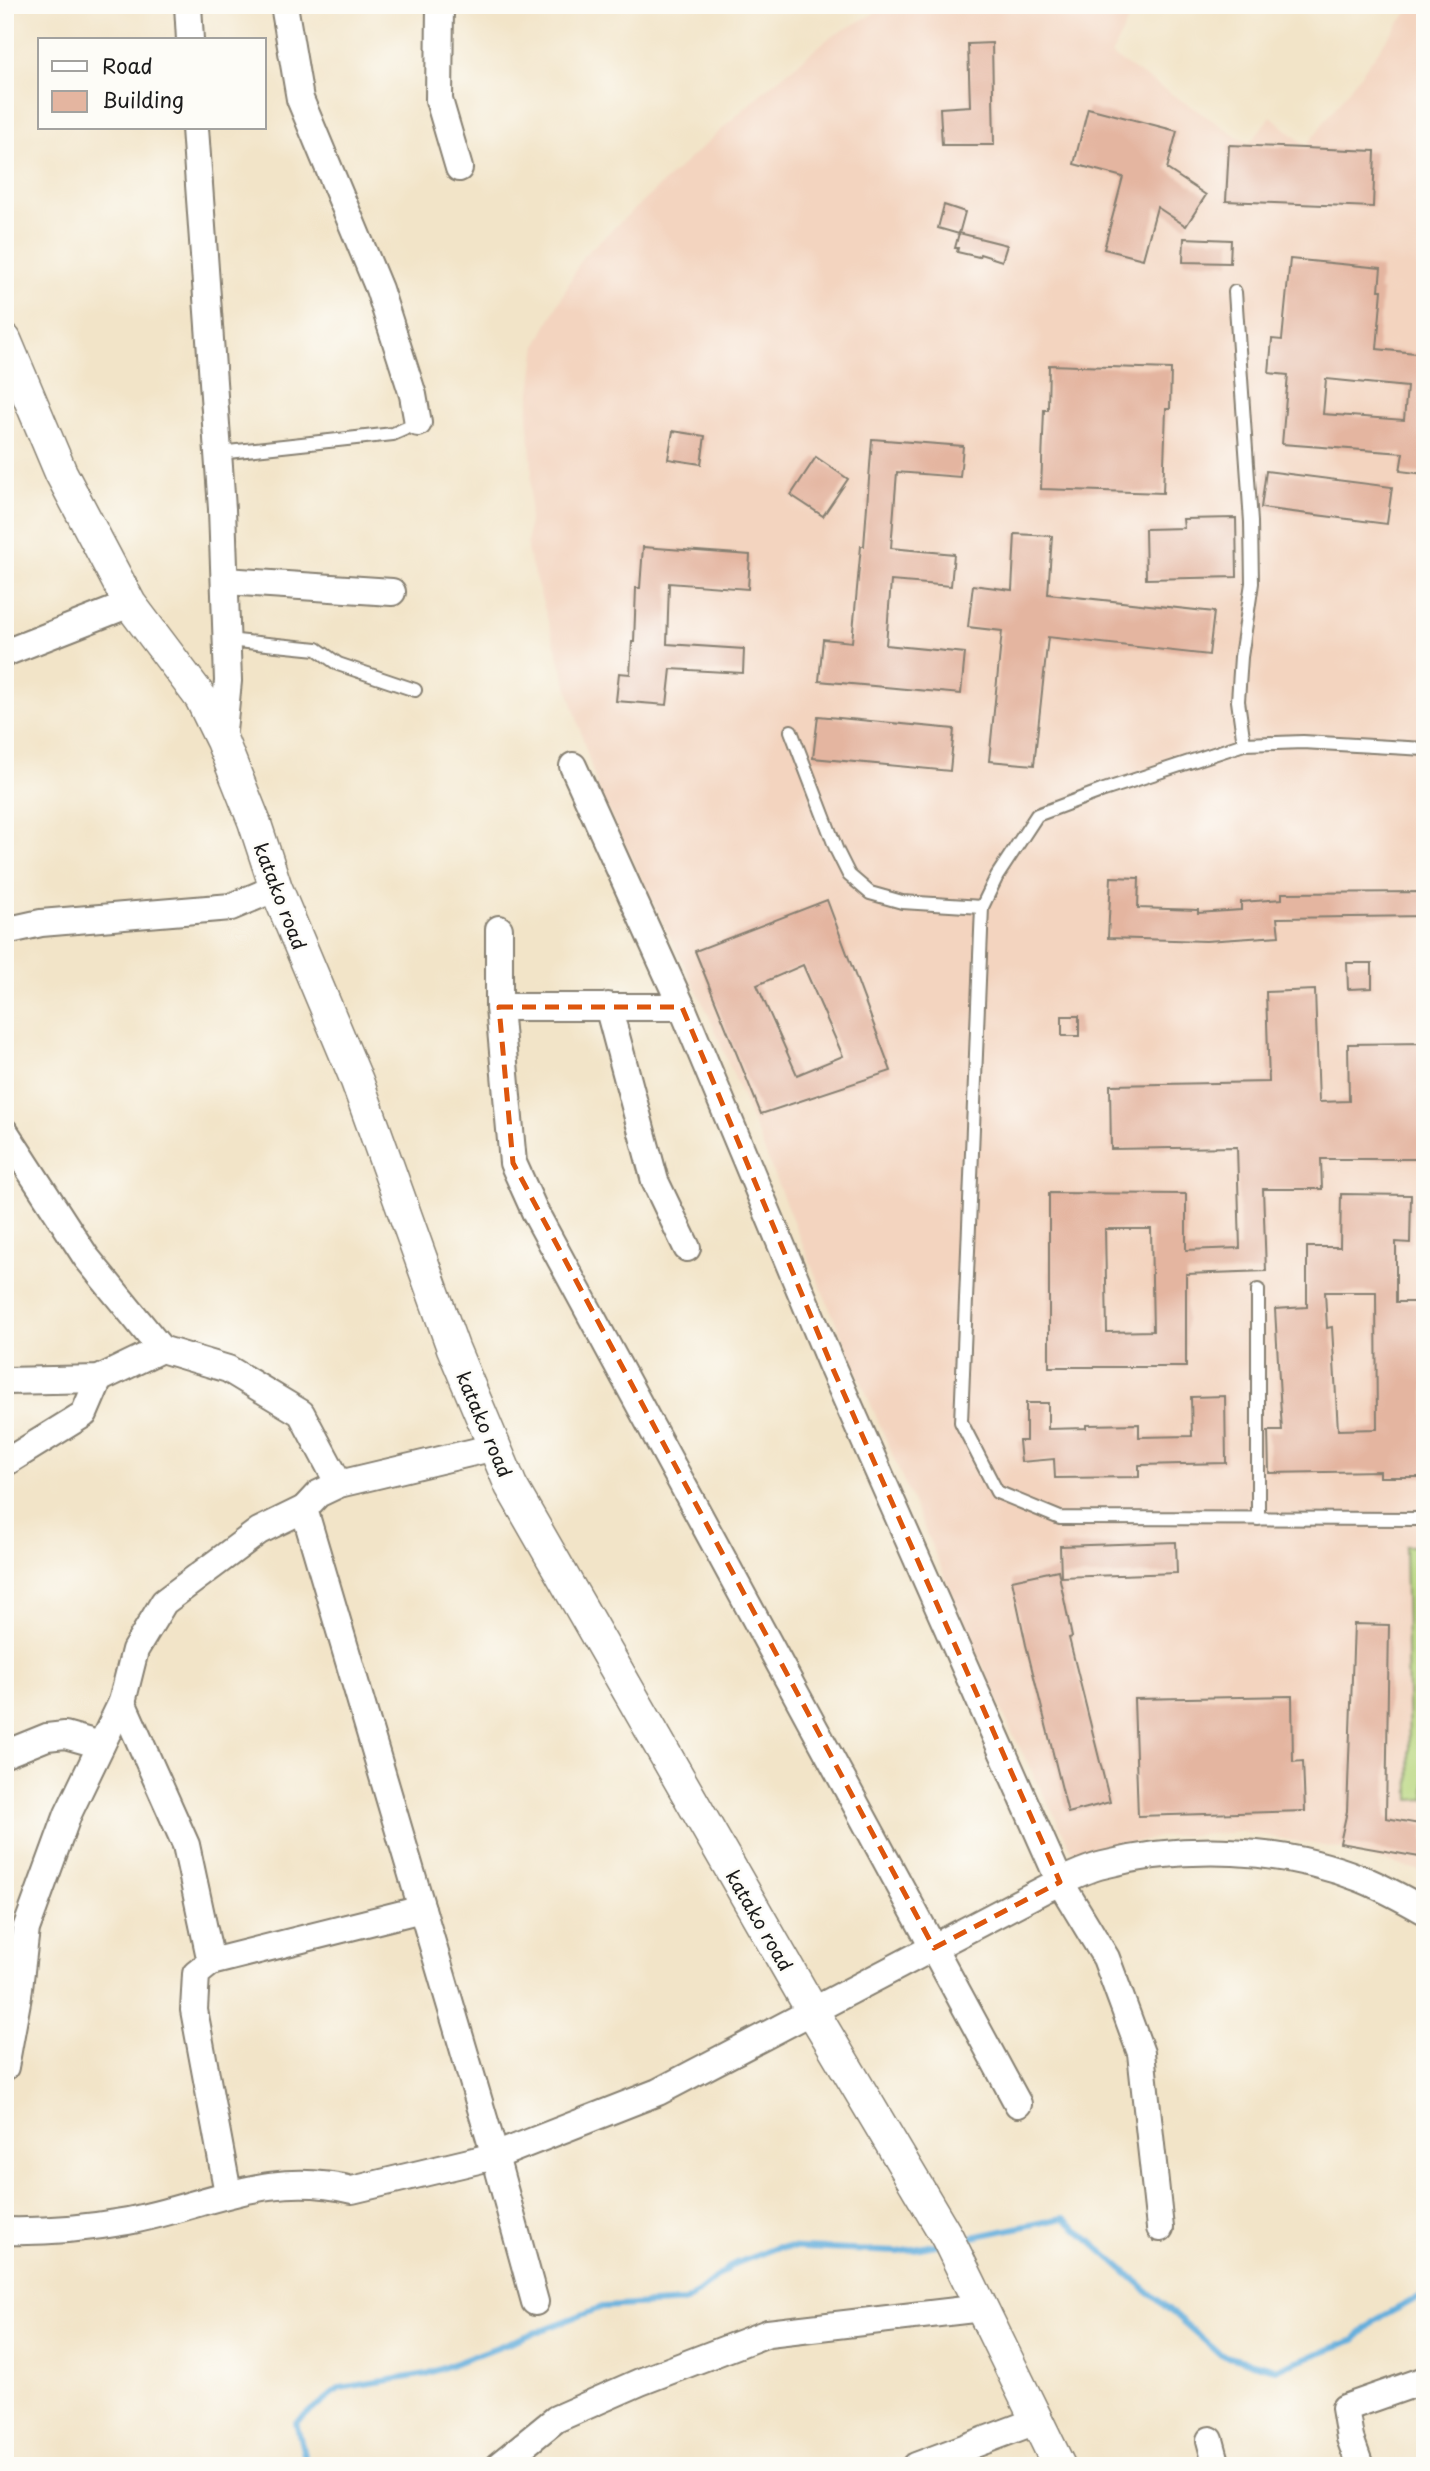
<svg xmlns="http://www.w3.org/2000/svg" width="1430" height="2471" font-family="'Playpen Sans',sans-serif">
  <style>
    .built { fill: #f3d4bf }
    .green { fill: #b7d67d; stroke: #6a794c; stroke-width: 2 }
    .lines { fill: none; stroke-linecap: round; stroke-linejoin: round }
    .stream { stroke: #64aedc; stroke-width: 6 }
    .building { fill: #e4b5a0; fill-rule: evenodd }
    .service-casing { stroke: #878072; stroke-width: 16 }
    .minor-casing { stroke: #878072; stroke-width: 30 }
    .tertiary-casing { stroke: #878072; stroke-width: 35 }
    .service { stroke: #fff; stroke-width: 12 }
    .minor { stroke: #fff; stroke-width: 26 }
    .tertiary { stroke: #fff; stroke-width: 32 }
    .marked { fill: none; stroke: #de560d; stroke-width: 5; stroke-dasharray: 14 9; stroke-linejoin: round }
    .labels { text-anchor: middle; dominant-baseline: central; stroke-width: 5; stroke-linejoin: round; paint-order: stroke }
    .street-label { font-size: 19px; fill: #1c1c1c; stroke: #fdfcf7 }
  </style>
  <rect width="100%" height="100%" fill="#fdfcf7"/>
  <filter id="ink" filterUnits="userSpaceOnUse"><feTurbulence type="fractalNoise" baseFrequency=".0143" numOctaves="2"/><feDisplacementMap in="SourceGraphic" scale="14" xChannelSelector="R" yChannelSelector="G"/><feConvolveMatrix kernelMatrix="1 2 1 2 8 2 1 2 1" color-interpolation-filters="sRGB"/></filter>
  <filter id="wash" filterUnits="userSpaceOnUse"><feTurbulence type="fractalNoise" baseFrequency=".00686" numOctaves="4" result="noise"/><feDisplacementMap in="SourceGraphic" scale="28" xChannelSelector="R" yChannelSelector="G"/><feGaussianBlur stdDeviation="1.57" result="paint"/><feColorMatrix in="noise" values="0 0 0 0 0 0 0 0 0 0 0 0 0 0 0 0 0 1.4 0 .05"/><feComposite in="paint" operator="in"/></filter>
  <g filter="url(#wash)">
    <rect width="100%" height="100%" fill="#f2e4c8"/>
    <polygon class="built" points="889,5 1136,5 1111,55 1249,144 1271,116 1306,146 1413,5 1425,5 1425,1872 1336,1848 1243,1832 1158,1837 1075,1856 1009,1727 806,1253 710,1018 598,790 527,550 532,471 528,415 537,345 583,256 767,88 829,38"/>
    <polygon class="green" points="1405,1546 1425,1546 1425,1799 1410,1800"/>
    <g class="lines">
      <g class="stream">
        <polyline points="958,2240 1064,2218 1221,2355 1276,2369 1354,2340 1376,2320 1425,2294"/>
        <polyline points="307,2466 296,2423 340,2388 427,2374 602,2307 686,2302 732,2265 778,2247 898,2252 941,2244"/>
      </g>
    </g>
    <g id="blocks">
      <g class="building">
        <polygon points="992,43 994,145 942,145 940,108 970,106 968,44"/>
        <polygon points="1088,108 1177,131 1167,169 1206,195 1186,226 1157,207 1143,259 1104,249 1123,177 1074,164"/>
        <polygon points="1229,145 1375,151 1373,207 1226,201"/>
        <polygon points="944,205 965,212 959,234 938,228"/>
        <polygon points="959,233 1007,245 1002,261 980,254 979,257 957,252 958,248 955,248"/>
        <polygon points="1184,238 1231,240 1230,263 1183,262"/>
        <path d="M1290,259L1381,268L1379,290H1382L1377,349L1425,354V474L1400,471L1403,453L1282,444L1288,375L1269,373L1272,339L1282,340ZM1326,379L1407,387L1404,420L1323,414Z"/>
        <polygon points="1049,365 1171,369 1170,409 1166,409 1163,493 1041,489 1044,410 1048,410"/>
        <polygon points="673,431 705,436 701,464 668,459"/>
        <polygon points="872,439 963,446 960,477 897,472 891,548 954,554 951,586 891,581 886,645 965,653 961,694 819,681 823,639 852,642 861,546 864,546"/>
        <polygon points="816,457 848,479 823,516 791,495"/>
        <polygon points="1266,471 1392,487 1387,524 1261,508"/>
        <polygon points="1236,518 1237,577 1146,579 1145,529 1184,528 1183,519"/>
        <polygon points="1015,534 1052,536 1048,594 1214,612 1209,655 1048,637 1034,765 989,761 1002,631 968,627 973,585 1012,590"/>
        <polygon points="643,547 750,555 748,589 669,583 667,644 744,649 743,673 671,669 667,705 616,701 619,673 630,674 632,642 634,642 636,588 640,588"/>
        <polygon points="818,716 954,729 950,771 813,758"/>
        <polygon points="1111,877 1139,878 1138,908 1198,910 1198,913 1241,910 1241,902 1282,899 1282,893 1425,892 1425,916 1277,918 1279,936 1206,941 1108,938"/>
        <path d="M827,900L891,1071L761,1114L695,951ZM803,965L843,1056L797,1075L757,985Z"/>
        <polygon points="1347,963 1372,963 1372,988 1348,989"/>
        <path d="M1315,990L1319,1102L1349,1101L1348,1044L1425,1043V1159H1321L1322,1189H1263L1266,1271L1186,1274V1367H1049V1193L1186,1194V1250L1240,1248L1237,1147L1111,1149L1110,1085L1269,1082L1266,992ZM1105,1229H1151L1153,1331L1107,1332Z"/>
        <rect x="1062" y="1016" width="17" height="20"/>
        <path d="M1341,1194L1411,1195L1410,1243L1396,1242V1302H1425V1477H1380V1471L1269,1473L1268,1431H1282L1275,1309L1307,1307V1247H1340ZM1325,1292H1376L1377,1429L1338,1430L1332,1327L1327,1328Z"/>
        <polygon points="1225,1396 1226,1463 1139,1465 1139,1477 1055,1478 1054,1459 1021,1462 1019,1441 1026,1441 1026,1403 1048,1403 1048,1429 1086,1428 1086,1425 1139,1424 1139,1437 1192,1436 1191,1397"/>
        <polygon points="1176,1542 1177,1573 1061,1577 1060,1546"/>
        <polygon points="1058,1570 1072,1637 1069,1638 1110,1802 1068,1813 1026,1645 1012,1580"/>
        <polygon points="1354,1624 1389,1625 1386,1818 1425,1825 1425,1858 1340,1843 1347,1811"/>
        <polygon points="1292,1696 1293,1762 1303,1761 1305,1811 1138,1816 1134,1699"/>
      </g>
    </g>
  </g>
  <g filter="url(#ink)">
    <use href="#blocks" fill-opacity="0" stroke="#878072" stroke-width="2"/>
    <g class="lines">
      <defs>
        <g id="service">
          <polyline points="1235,292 1251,522 1252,583 1241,657 1238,701 1244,744"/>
          <polyline points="219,453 393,434 418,423"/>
          <polyline points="227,640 317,649 338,664 415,690"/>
          <polyline points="791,731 837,851 849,875 870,893 902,902 982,907"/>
          <polyline points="1425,749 1303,742 1244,744 1101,791 1037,815 997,876 982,907 961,1422 997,1492 1060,1518 1425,1519"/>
          <polyline points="1258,1519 1258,1290"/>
        </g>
        <g id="minor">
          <polyline points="188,5 190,40"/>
          <polyline points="284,5 300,99 379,289 413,395 418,423"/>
          <polyline points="440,5 439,100 459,168"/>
          <polyline points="195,128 222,509 228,681 222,741"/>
          <polyline points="225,581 392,592"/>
          <polyline points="5,653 130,604"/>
          <polyline points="573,766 682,1007 833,1369 1060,1882 1106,1958 1141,2053 1160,2228"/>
          <polyline points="499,929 499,1007 513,1163 536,1214 1018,2104"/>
          <polyline points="5,931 41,923 231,907 276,888"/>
          <polyline points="608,1006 655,1181 687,1248"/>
          <polyline points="499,1007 682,1007"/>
          <polyline points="5,1132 86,1257 161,1349"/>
          <polyline points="5,1381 99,1379 161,1349 228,1369 301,1413 339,1484"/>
          <polyline points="5,1463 84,1414 99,1379"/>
          <polyline points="304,1509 495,2156 535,2302"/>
          <polyline points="122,1702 186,1845 211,1962 196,1974 194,2010 228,2193"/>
          <polyline points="5,1754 47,1737 65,1735 101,1745"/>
          <polyline points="211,1962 422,1909"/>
          <polyline points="5,2067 18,1996 26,1929 68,1814 122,1702 135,1650 164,1602 259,1531 304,1509 318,1494 339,1484 495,1447"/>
          <path d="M5,2231C45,2232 88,2228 128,2221C207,2206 268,2169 352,2190L495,2156L658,2092L1043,1890C1062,1881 1082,1870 1103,1865C1185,1844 1283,1847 1362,1879C1384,1888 1404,1899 1425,1911"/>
          <polyline points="1210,2440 1217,2466"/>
          <polyline points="498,2466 556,2419 640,2382 768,2333 982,2308"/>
          <polyline points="916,2466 1036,2421"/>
          <polyline points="1360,2466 1350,2438 1345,2408 1425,2380"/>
        </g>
        <polyline id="tertiary" points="5,340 61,473 130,604 201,698 222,741 254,821 276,888 357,1081 453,1348 511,1486 813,2012 947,2237 1059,2466"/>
      </defs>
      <use href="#service" class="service-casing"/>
      <use href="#minor" class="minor-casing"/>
      <use href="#tertiary" class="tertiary-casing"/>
      <use href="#service" class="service"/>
      <use href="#minor" class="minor"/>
      <use href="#tertiary" class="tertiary"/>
    </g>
  </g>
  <path class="marked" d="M499,1007H682L833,1369L1060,1882L934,1948L513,1163Z"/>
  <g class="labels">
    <g class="street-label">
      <text transform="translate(281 896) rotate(69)">katako road</text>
      <text transform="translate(485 1424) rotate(67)">katako road</text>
      <text transform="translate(760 1920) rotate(60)">katako road</text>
    </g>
  </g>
  <rect width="1430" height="2471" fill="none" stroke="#fdfcf7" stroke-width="28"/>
  <rect x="38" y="38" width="228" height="91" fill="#fdfcf7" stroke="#a3a29f" stroke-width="2"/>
  <rect x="52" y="61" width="35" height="10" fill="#ffffff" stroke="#a3a29f" stroke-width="2"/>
  <text x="102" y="74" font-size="21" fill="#1c1c1c">Road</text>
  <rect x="52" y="91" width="35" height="21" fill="#e4b5a0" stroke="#a3a29f" stroke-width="2"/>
  <text x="102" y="108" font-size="21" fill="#1c1c1c">Building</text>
</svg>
